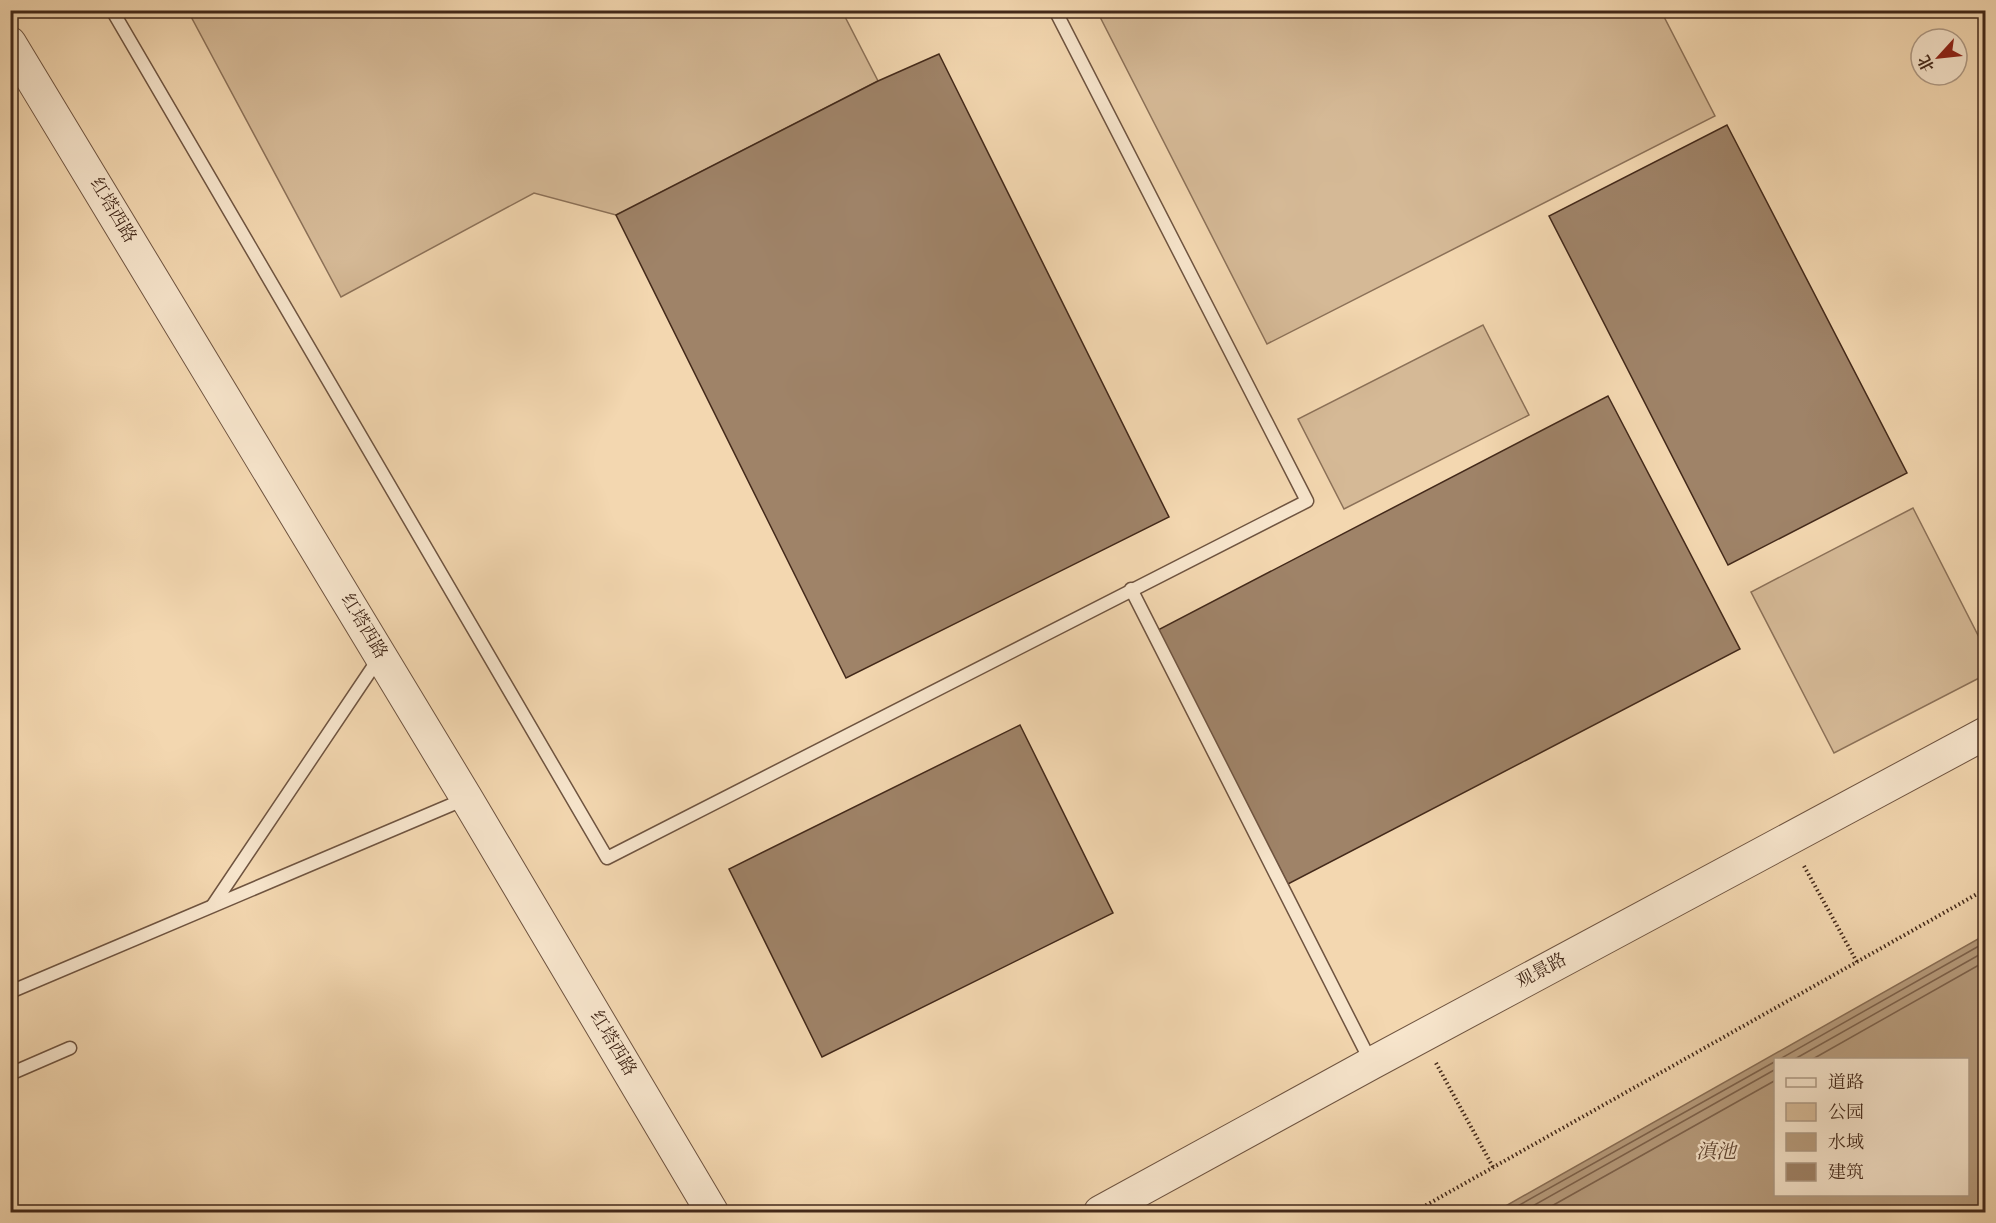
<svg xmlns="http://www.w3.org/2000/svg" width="1996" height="1223" font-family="'Sorts Mill Goudy','Noto Serif SC',serif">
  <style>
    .green { fill: #d5b996; stroke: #8c7158; stroke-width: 1.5 }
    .water { fill: #b79c7d; stroke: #896e55; stroke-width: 1.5; fill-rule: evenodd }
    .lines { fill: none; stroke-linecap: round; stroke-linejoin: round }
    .shore { stroke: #7d624c; stroke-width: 1.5 }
    .building { fill: #9f8368; stroke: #43291a; stroke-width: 1.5 }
    .service-casing { stroke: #6f5440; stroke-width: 15 }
    .tertiary-casing { stroke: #6f5440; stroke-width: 34 }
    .path { stroke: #43291a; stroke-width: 4; stroke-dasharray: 1.5 3; stroke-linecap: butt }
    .service { stroke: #f7e5cc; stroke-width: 12 }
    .tertiary { stroke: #f7e5cc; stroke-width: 32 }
    .labels { text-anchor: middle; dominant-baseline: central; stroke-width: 4.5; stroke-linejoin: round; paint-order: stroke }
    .street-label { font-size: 18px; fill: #43291a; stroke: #f7e5cc }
    .water-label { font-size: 20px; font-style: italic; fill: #604633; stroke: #f7e5cc }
  </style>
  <rect width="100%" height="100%" fill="#f3d7b0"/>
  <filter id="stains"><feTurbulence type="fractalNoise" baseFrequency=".00333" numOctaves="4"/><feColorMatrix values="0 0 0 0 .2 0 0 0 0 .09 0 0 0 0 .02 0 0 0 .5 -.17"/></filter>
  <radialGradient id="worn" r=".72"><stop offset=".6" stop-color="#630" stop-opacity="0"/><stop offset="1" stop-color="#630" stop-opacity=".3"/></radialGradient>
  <g class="green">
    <polygon points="188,11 842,11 878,81 616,215 534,193 341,297"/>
    <polygon points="1097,11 1661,11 1715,116 1267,344"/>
    <polygon points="1483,325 1529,415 1344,509 1298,419"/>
    <polygon points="1913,508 1985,649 1985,675 1834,753 1751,592"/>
  </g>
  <path class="water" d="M1985,935V1212H1495ZM1776,1060H1968V1194H1776Z"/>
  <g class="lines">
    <g class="shore">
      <polyline points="1778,1060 1986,942"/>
      <polyline points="1793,1060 1986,951"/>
      <polyline points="1811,1060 1986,961"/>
      <polyline points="1507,1212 1776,1061"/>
      <polyline points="1522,1212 1776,1069"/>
      <polyline points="1541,1212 1776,1080"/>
    </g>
  </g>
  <g class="building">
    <polygon points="939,54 1169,517 846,678 616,215 878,81"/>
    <polygon points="1727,125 1907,473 1728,565 1549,216"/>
    <polygon points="1608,396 1740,649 1288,884 1156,631"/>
    <polygon points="1020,725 1113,913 822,1057 729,869"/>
  </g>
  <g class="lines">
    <defs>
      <g id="service">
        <polyline points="112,10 607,858 1307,501 1055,10"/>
        <polyline points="1131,589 1371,1062"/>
        <polyline points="213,905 379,658"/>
        <polyline points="10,992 465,799"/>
        <polyline points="10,1074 70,1048"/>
      </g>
      <g id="tertiary">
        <polyline points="10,43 467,799 712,1212"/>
        <polyline points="1100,1212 1372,1063 1986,733"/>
      </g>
    </defs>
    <use href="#service" class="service-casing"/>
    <use href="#tertiary" class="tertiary-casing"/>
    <g class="path">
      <polyline points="1804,866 1857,962"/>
      <polyline points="1436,1063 1493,1167"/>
      <polyline points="1414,1212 1986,889"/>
    </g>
    <use href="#service" class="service"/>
    <use href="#tertiary" class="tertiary"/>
  </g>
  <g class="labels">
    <g class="street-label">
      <text transform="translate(112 211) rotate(59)">红塔西路</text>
      <text transform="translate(363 627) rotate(59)">红塔西路</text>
      <text transform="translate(1542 972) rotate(-28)">观景路</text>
      <text transform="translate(612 1044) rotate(59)">红塔西路</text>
    </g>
    <g class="water-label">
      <text x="1716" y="1153">滇池</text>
    </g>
  </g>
  <rect width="1996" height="1223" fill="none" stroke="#f3d7b0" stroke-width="36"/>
  <rect x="12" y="12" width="1972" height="1199" fill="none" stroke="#43291a" stroke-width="3"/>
  <rect x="18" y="18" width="1960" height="1187" fill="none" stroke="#43291a" stroke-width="1.5"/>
  <rect x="1774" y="1058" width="195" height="138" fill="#f7e5cc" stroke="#af9a85" stroke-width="1.5"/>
  <rect x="1786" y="1078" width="30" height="9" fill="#f7e5cc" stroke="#af9a85" stroke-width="1.5"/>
  <text x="1828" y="1088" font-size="18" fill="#43291a">道路</text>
  <rect x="1786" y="1103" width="30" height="18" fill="#d5b996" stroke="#af9a85" stroke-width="1.5"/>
  <text x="1828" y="1118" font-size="18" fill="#43291a">公园</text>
  <rect x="1786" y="1133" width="30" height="18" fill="#b79c7d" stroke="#af9a85" stroke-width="1.5"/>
  <text x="1828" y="1148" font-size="18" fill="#43291a">水域</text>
  <rect x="1786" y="1163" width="30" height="18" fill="#9f8368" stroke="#af9a85" stroke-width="1.5"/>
  <text x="1828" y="1178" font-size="18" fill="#43291a">建筑</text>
  <g transform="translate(1939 57) rotate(243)"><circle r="28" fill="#f7e5cc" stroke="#af9a85" stroke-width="1.5"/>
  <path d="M0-4.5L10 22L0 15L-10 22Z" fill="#8f2418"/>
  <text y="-9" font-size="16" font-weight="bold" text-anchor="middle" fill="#43291a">北</text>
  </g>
  <rect width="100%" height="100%" filter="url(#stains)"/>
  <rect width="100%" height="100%" fill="url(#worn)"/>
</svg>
